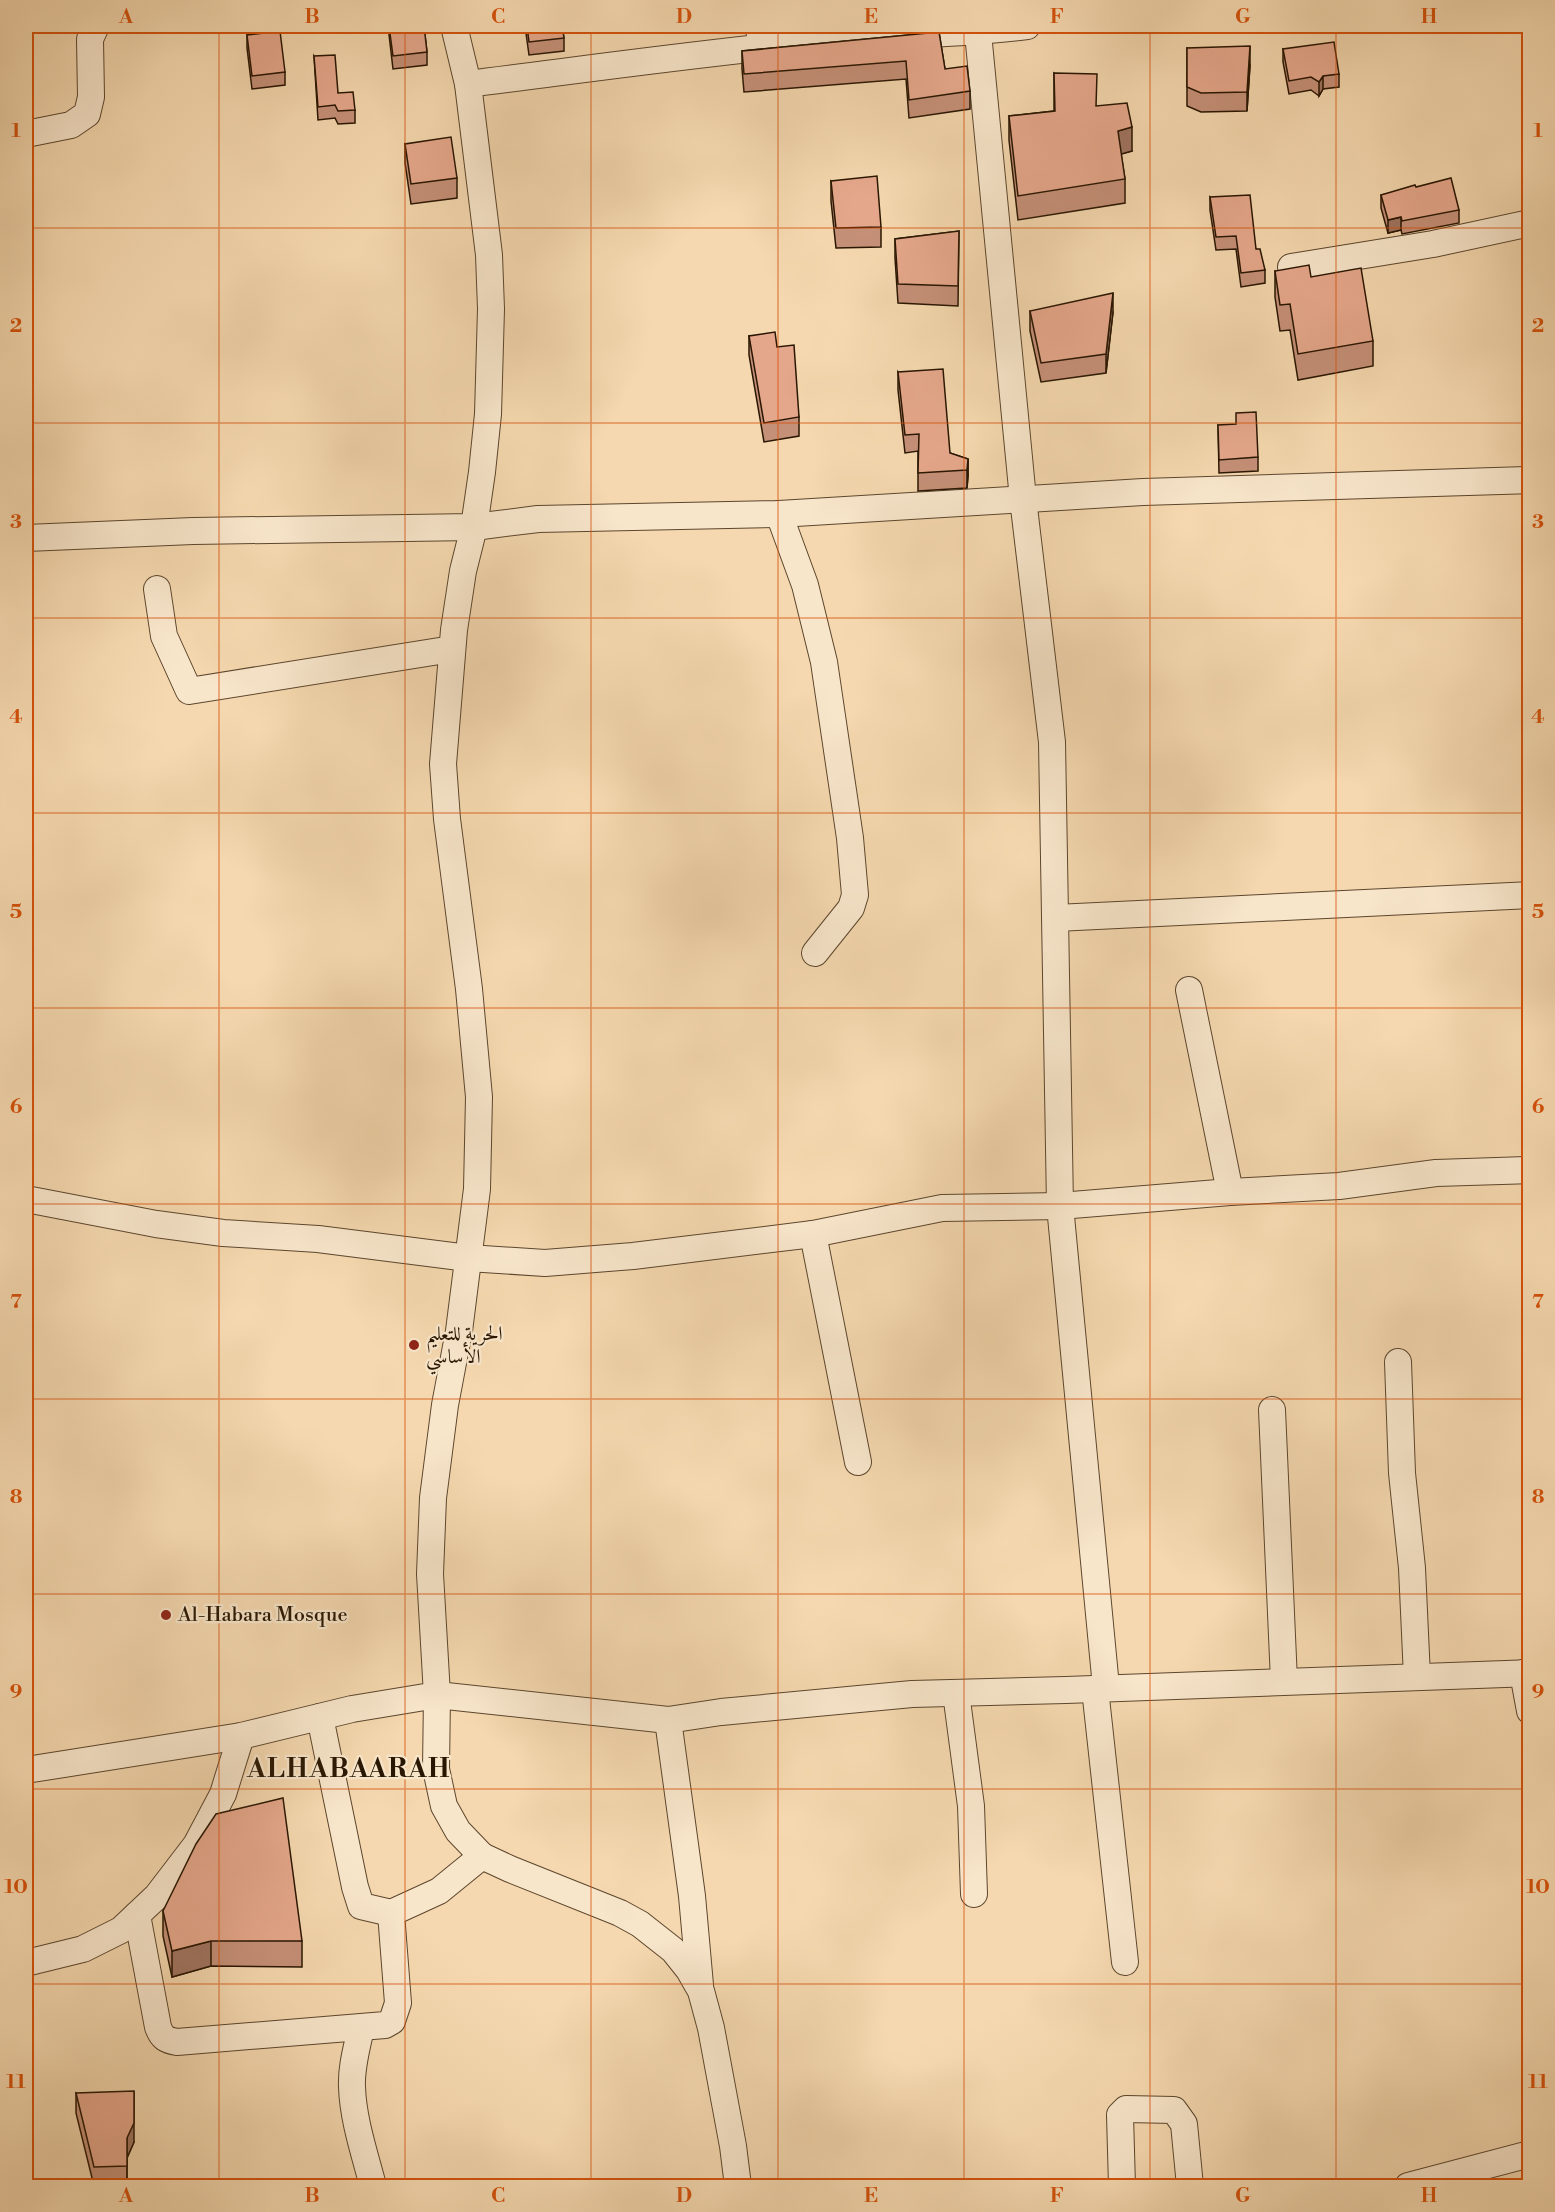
<svg xmlns="http://www.w3.org/2000/svg" width="1555" height="2212" font-family="'Libre Bodoni',Amiri,serif">
  <style>
    .lines { fill: none; stroke-linecap: round; stroke-linejoin: round }
    .minor-casing { stroke: #5c462d; stroke-width: 28 }
    .minor { stroke: #f8e6cb; stroke-width: 26 }
    .wall { fill: #c59078; stroke: #291602; stroke-width: 1.5 }
    .shaded-wall { fill: #a07561; stroke: #291602; stroke-width: 1.5 }
    .building { fill: #e5a78b; stroke: #291602; stroke-width: 1.5 }
    .grid { fill: none; stroke: #d5520b; stroke-width: 1.5; stroke-opacity: 0.55 }
    .poi-dot { fill: #8f2418; stroke: #f8e6cb; stroke-width: 2 }
    .labels { text-anchor: middle; dominant-baseline: central; stroke-width: 4.5; stroke-linejoin: round; paint-order: stroke }
    .poi-label { font-size: 20px; fill: #291602; stroke: #f8e6cb; text-anchor: start }
    .district-label { font-size: 26px; font-weight: bold; letter-spacing: 1.5px; fill: #291602; stroke: #f8e6cb }
    .neatline { fill: none; stroke: #d5520b; stroke-width: 2 }
    .grid-label { font-size: 20px; text-anchor: middle; font-weight: bold; fill: #d5520b }
  </style>
  <rect width="100%" height="100%" fill="#f5d8af"/>
  <filter id="stains"><feTurbulence type="fractalNoise" baseFrequency=".00333" numOctaves="4"/><feColorMatrix values="0 0 0 0 .2 0 0 0 0 .09 0 0 0 0 .02 0 0 0 .5 -.17"/></filter>
  <radialGradient id="worn" r=".72"><stop offset=".6" stop-color="#630" stop-opacity="0"/><stop offset="1" stop-color="#630" stop-opacity=".3"/></radialGradient>
  <g class="lines">
    <defs>
      <g id="minor">
        <polyline points="454,26 468,84 489,255 491,309 488,414 482,472 474,527 463,571 454,630 443,764 447,819 469,989 479,1097 477,1189 459,1331 445,1405 433,1498 430,1574 437,1695 436,1769 444,1806 458,1831 482,1856 510,1869 620,1913 640,1924 673,1950 689,1970 701,1991 711,2028 733,2146 738,2186"/>
        <polyline points="759,26 761,47"/>
        <polyline points="978,33 1023,499 1052,742 1060,1206 1106,1687"/>
        <path d="M468,84C588,69 707,52 827,41C894,34 960,35 1027,26"/>
        <polyline points="26,134 71,125 87,114 91,97 90,39 96,26"/>
        <polyline points="1291,267 1433,244 1530,223"/>
        <polyline points="779,514 805,585 824,662 850,838 855,895 851,908 815,953"/>
        <polyline points="26,538 193,531 474,527 538,519 779,514 1143,492 1530,480"/>
        <polyline points="157,589 164,636 189,691 452,649"/>
        <polyline points="1056,918 1530,895"/>
        <polyline points="1189,990 1230,1192"/>
        <polyline points="26,1199 156,1224 223,1233 318,1239 468,1258 545,1263 633,1256 813,1234 942,1208 1060,1206 1230,1192 1339,1186 1436,1173 1530,1170"/>
        <polyline points="813,1234 858,1462"/>
        <polyline points="1398,1362 1402,1473 1412,1568 1417,1677"/>
        <polyline points="1272,1410 1284,1681"/>
        <polyline points="1523,1673 1530,1711"/>
        <polyline points="1095,1689 1125,1962"/>
        <polyline points="956,1693 971,1806 974,1894"/>
        <polyline points="320,1717 355,1887 361,1906 391,1913"/>
        <polyline points="668,1720 692,1896 700,1985"/>
        <polyline points="26,1770 241,1736 352,1709 437,1695 668,1720 721,1712 912,1694 1066,1690 1530,1673"/>
        <path d="M137,1915L158,2027C162,2038 166,2040 177,2042L385,2025L392,2021L398,2003L391,1913L439,1891L482,1856"/>
        <polyline points="26,1963 83,1949 121,1930 157,1896 196,1845 223,1794 241,1736"/>
        <path d="M361,2028C357,2047 351,2067 352,2087C353,2120 365,2155 373,2186"/>
        <polyline points="1122,2186 1120,2115 1126,2109 1174,2110 1184,2124 1190,2186"/>
        <polyline points="1408,2186 1530,2154"/>
      </g>
    </defs>
    <use href="#minor" class="minor-casing"/>
    <use href="#minor" class="minor"/>
  </g>
  <g class="wall">
    <polygon points="388,26 424,26 427,52 427,65 393,69"/>
    <polygon points="525,26 562,26 564,38 564,51 529,55"/>
    <polygon points="939,32 945,69 970,91 970,109 909,118 906,79 744,92 742,69 742,51"/>
    <polygon points="247,35 285,72 285,85 252,89 247,48"/>
    <polygon points="1187,48 1250,65 1247,111 1201,112 1187,106"/>
    <polygon points="1283,49 1339,74 1339,87 1323,89 1319,96 1311,90 1289,94 1283,62"/>
    <polygon points="314,56 338,93 355,110 355,123 338,124 335,118 318,120"/>
    <polygon points="1054,73 1097,106 1132,151 1121,154 1125,179 1125,203 1018,220 1009,140 1009,116 1054,111"/>
    <polygon points="405,144 457,178 457,198 411,204 405,163"/>
    <polygon points="831,181 881,227 881,247 836,248 831,201"/>
    <polygon points="1416,187 1459,210 1459,223 1402,234 1401,230 1388,233 1381,208 1381,195"/>
    <polygon points="1210,197 1256,249 1265,270 1265,283 1241,287 1236,249 1216,250 1210,210"/>
    <polygon points="959,231 958,306 898,303 895,258 895,239"/>
    <polygon points="1275,271 1311,277 1373,341 1373,366 1298,380 1290,330 1280,331 1275,297"/>
    <polygon points="1030,311 1113,312 1106,373 1041,382 1030,331"/>
    <polygon points="749,336 777,347 799,417 799,436 764,442 749,355"/>
    <polygon points="898,372 950,453 968,459 968,476 967,488 918,491 918,451 905,453 898,390"/>
    <polygon points="1218,425 1258,457 1258,471 1219,473"/>
    <polygon points="163,1911 302,1941 302,1967 211,1966 172,1977 163,1936"/>
    <polygon points="76,2093 134,2142 127,2158 127,2186 94,2186 76,2113"/>
  </g>
  <g class="shaded-wall">
    <polygon points="1250,46 1250,65 1247,111 1247,92"/>
    <polygon points="1323,76 1323,89 1319,96 1319,82"/>
    <polygon points="1132,127 1132,151 1118,155 1118,131"/>
    <polygon points="1401,217 1401,230 1388,233 1388,220"/>
    <polygon points="1113,293 1113,312 1106,373 1106,354"/>
    <polygon points="968,459 968,476 967,488 967,470"/>
    <polygon points="211,1941 211,1966 172,1977 172,1951"/>
    <polygon points="134,2091 134,2142 127,2158 127,2186 127,2138"/>
  </g>
  <g class="building">
    <polygon points="389,26 424,26 427,52 393,56"/>
    <polygon points="527,26 562,26 564,38 529,42"/>
    <polygon points="280,31 285,72 252,76 247,35"/>
    <polygon points="939,32 945,69 967,66 970,91 909,100 906,61 744,74 742,51"/>
    <polygon points="1334,42 1339,74 1323,76 1319,82 1311,77 1289,81 1283,49"/>
    <polygon points="1250,46 1247,92 1201,93 1187,87 1187,48"/>
    <polygon points="335,55 338,93 353,92 355,110 338,111 335,105 318,107 314,56"/>
    <polygon points="1054,73 1097,74 1096,106 1127,103 1132,127 1118,131 1125,179 1018,196 1009,116 1055,111"/>
    <polygon points="451,137 457,178 411,184 405,144"/>
    <polygon points="877,176 881,227 836,228 831,181"/>
    <polygon points="1451,178 1459,210 1402,221 1401,217 1388,220 1381,195 1415,185 1416,187"/>
    <polygon points="1250,195 1256,249 1260,249 1265,270 1241,273 1236,236 1216,237 1210,197"/>
    <polygon points="959,231 958,286 898,284 895,239"/>
    <polygon points="1309,265 1311,277 1361,268 1373,341 1298,354 1290,304 1280,305 1275,271"/>
    <polygon points="1113,293 1106,354 1041,363 1030,311"/>
    <polygon points="775,332 777,347 794,345 799,417 764,423 749,336"/>
    <polygon points="943,369 950,453 968,459 967,470 918,473 919,434 905,435 898,372"/>
    <polygon points="1256,412 1258,457 1219,460 1218,425 1236,424 1236,413"/>
    <polygon points="283,1798 302,1941 211,1941 172,1951 163,1911 196,1844 216,1814"/>
    <polygon points="134,2091 134,2123 127,2138 127,2166 94,2167 76,2093"/>
  </g>
  <path class="grid" d="M219,26V2186M405,26V2186M591,26V2186M778,26V2186M964,26V2186M1150,26V2186M1336,26V2186M26,228H1530M26,423H1530M26,618H1530M26,813H1530M26,1008H1530M26,1204H1530M26,1399H1530M26,1594H1530M26,1789H1530M26,1984H1530"/>
  <g class="poi-dot">
    <circle cx="414" cy="1345" r="6"/>
    <circle cx="166" cy="1615" r="6"/>
  </g>
  <g class="labels">
    <g class="poi-label">
      <text x="426" y="1334">الحرية للتعليم<tspan x="426" dy="23">الأساسي</tspan></text>
      <text x="178" y="1615">Al-Habara Mosque</text>
    </g>
    <g class="district-label">
      <text x="349" y="1769">ALHABAARAH</text>
    </g>
  </g>
  <rect width="1555" height="2212" fill="none" stroke="#f5d8af" stroke-width="66"/>
  <rect x="33" y="33" width="1489" height="2146" class="neatline"/>
  <g class="grid-label">
    <text x="126" y="23">A</text>
    <text x="312" y="23">B</text>
    <text x="498" y="23">C</text>
    <text x="684" y="23">D</text>
    <text x="871" y="23">E</text>
    <text x="1057" y="23">F</text>
    <text x="1243" y="23">G</text>
    <text x="1429" y="23">H</text>
    <text x="16" y="137">1</text>
    <text x="1538" y="137">1</text>
    <text x="16" y="332">2</text>
    <text x="1538" y="332">2</text>
    <text x="16" y="528">3</text>
    <text x="1538" y="528">3</text>
    <text x="16" y="723">4</text>
    <text x="1538" y="723">4</text>
    <text x="16" y="918">5</text>
    <text x="1538" y="918">5</text>
    <text x="16" y="1113">6</text>
    <text x="1538" y="1113">6</text>
    <text x="16" y="1308">7</text>
    <text x="1538" y="1308">7</text>
    <text x="16" y="1503">8</text>
    <text x="1538" y="1503">8</text>
    <text x="16" y="1698">9</text>
    <text x="1538" y="1698">9</text>
    <text x="16" y="1893">10</text>
    <text x="1538" y="1893">10</text>
    <text x="16" y="2088">11</text>
    <text x="1538" y="2088">11</text>
    <text x="126" y="2202">A</text>
    <text x="312" y="2202">B</text>
    <text x="498" y="2202">C</text>
    <text x="684" y="2202">D</text>
    <text x="871" y="2202">E</text>
    <text x="1057" y="2202">F</text>
    <text x="1243" y="2202">G</text>
    <text x="1429" y="2202">H</text>
  </g>
  <rect width="100%" height="100%" filter="url(#stains)"/>
  <rect width="100%" height="100%" fill="url(#worn)"/>
</svg>
